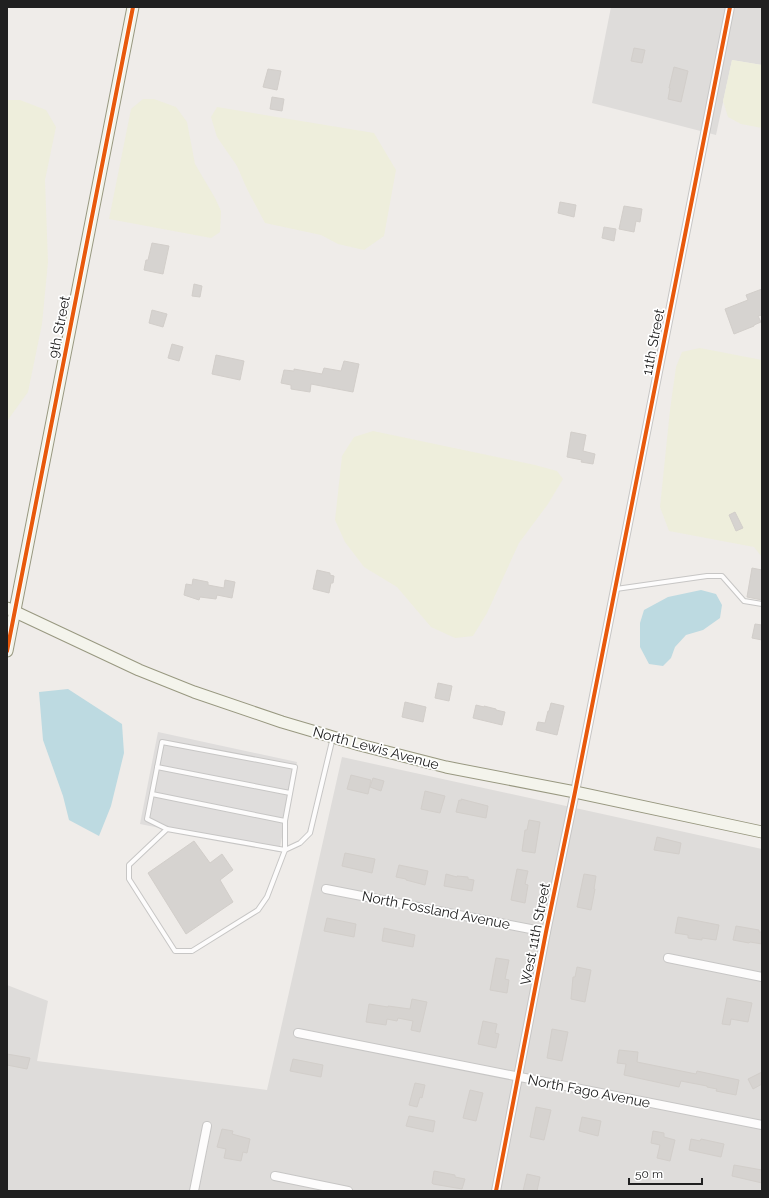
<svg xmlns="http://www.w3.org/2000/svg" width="769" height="1198" font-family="Raleway,sans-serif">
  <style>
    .residential { fill: #dedcda }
    .farmland { fill: #eeeedc }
    .parking { fill: #dfdddc }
    .water { fill: #bddae1 }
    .building { fill: #d6d3d0; stroke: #d2ceca }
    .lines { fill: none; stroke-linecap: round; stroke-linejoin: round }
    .lane-casing { stroke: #c7c6c5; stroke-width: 6 }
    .street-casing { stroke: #c7c6c5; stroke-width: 10 }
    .secondary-casing { stroke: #989880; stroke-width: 13 }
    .lane { stroke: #fdfcfc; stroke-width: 4 }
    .street { stroke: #fdfcfc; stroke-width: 8 }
    .secondary { stroke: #f4f4ec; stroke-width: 11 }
    .cycleway-casing { stroke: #fff; stroke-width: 6 }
    .cycleway { stroke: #e8590c; stroke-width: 4 }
    .labels { text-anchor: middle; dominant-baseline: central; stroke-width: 3.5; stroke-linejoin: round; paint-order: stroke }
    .street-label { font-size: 14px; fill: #202020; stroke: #fff }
  </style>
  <rect width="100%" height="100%" fill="#efece9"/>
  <g class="residential">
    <polygon points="611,7 762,7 762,65 732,60 716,135 592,103"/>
    <polygon points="342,757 762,849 762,1191 7,1191 7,985 48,1001 37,1061 267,1090"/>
  </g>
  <g class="farmland">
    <polygon points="732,60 762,65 762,128 741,124 728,117 723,101"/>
    <polygon points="143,99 154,99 176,107 187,122 195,164 215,198 221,211 220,232 211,238 109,219 131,109"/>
    <polygon points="7,100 20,100 46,110 56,127 45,180 48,262 42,324 28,392 7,421"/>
    <polygon points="217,107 374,133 396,170 384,236 364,250 338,244 321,235 265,223 247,189 237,166 217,137 211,117"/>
    <polygon points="700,348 762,360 762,557 754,547 669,531 660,507 670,410 676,367 682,352"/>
    <polygon points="373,431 535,465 557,471 563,479 548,504 519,543 487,613 473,636 455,638 431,627 397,587 364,567 345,542 335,520 342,456 354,437"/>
  </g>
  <polygon class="parking" points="158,732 297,762 279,852 140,824"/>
  <g class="water">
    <polygon points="701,590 716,594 722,605 720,618 703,630 686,635 675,647 671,658 663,666 649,664 640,647 640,623 644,610 668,597"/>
    <polygon points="68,689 122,724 124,753 111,806 99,836 69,820 63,796 43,740 39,692"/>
  </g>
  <g class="building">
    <polygon points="634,48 645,50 642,63 631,61"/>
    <polygon points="674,67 688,71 681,102 668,99 670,88 669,88"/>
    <polygon points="268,69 281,71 277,90 263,87"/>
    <polygon points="272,97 284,99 282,111 270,109"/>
    <polygon points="560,202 576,205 574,217 558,213"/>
    <polygon points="624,206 642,209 640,222 636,221 634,232 619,229"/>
    <polygon points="604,227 616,229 614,241 602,238"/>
    <polygon points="152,243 169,246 163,274 144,270 146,260 148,260"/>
    <polygon points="194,284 202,286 200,297 192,296"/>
    <polygon points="762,289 762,315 758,316 761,322 754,325 754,326 734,334 725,309 748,300 746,295"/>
    <polygon points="152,310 167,314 163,327 149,323"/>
    <polygon points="172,344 183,347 179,361 168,358"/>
    <polygon points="216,355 244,361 240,380 212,374"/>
    <polygon points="344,361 359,364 353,392 311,384 310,392 291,389 291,385 281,383 284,370 294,371 294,369 322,374 324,368 341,371"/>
    <polygon points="571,432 586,435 583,451 595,454 593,464 581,462 582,460 567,457"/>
    <polygon points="735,512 743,528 736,531 729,515"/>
    <polygon points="752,568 762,570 762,600 747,597"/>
    <polygon points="317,570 330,573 330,575 334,576 333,583 331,583 329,593 313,589"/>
    <polygon points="193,579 208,582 208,585 224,588 225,580 235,582 232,598 217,595 216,599 200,597 199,600 184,595 186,584 192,585"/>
    <polygon points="755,624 762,625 762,640 752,638"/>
    <polygon points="438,683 452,686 449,701 435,698"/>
    <polygon points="405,702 426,707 423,722 402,717"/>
    <polygon points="551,703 564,706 557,735 536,730 538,722 545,723 548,711 549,711"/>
    <polygon points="476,705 484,707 484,706 496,709 496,710 505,712 502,725 473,718"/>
    <polygon points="351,775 371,780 368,794 347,789"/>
    <polygon points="373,778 384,781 381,791 370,787"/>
    <polygon points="425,791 445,796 440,813 421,809"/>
    <polygon points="461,799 488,806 486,818 456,812 459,800 461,801"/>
    <polygon points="529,820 540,822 535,853 522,851 525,830 527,830"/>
    <polygon points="657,837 681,843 679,854 654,850"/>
    <polygon points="194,841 210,863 222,854 233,870 220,880 233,902 186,934 148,873"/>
    <polygon points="345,853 375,859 372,873 342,866"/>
    <polygon points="399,865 428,871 425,885 406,880 406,879 396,877"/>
    <polygon points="517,869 528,871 525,884 528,885 525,903 511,900"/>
    <polygon points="446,874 457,877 457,876 468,877 468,879 474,880 472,891 444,886"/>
    <polygon points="584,874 596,876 594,889 595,889 591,910 577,907"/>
    <polygon points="678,917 719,925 716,940 702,938 702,940 688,938 688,935 675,933"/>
    <polygon points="327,918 356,924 354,937 324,931"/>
    <polygon points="736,926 759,930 759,932 762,932 762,944 750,942 749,943 733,940"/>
    <polygon points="384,928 415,935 413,947 382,941"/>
    <polygon points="496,958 509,960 505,979 509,980 507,993 490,990"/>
    <polygon points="577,967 591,970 585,1002 571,999 573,977 575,977"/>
    <polygon points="727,998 752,1003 748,1022 731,1019 730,1025 722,1024"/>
    <polygon points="412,999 427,1002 420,1032 411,1030 413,1021 398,1018 397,1021 387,1019 386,1025 366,1022 369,1004 388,1007 388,1006 410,1009"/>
    <polygon points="483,1021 497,1024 495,1033 499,1034 496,1048 478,1044"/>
    <polygon points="552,1029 568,1032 562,1061 547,1058"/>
    <polygon points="619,1050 638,1052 637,1062 696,1074 697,1071 739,1080 736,1095 716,1091 717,1089 707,1087 707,1086 681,1081 679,1087 624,1075 626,1064 617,1063"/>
    <polygon points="7,1054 30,1058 27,1069 7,1065"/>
    <polygon points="293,1059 323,1065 321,1077 290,1071"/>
    <polygon points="762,1072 762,1084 753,1089 748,1079"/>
    <polygon points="415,1083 425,1085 422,1098 420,1097 417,1107 409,1105"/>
    <polygon points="470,1090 483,1093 476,1121 463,1118"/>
    <polygon points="536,1107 551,1110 544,1140 530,1137"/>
    <polygon points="409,1116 435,1121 433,1132 406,1126"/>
    <polygon points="582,1117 601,1121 598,1136 579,1131"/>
    <polygon points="222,1129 233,1131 232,1134 250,1139 247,1153 243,1152 241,1161 224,1158 226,1149 217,1147"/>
    <polygon points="653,1131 664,1133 664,1137 675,1140 670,1161 657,1158 660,1145 651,1143"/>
    <polygon points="691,1139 700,1141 701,1139 724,1144 721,1157 689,1150"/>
    <polygon points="734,1165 762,1170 762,1183 732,1176"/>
    <polygon points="434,1171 455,1175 455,1177 465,1179 462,1189 433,1184 432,1183"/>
    <polygon points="527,1174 540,1177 537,1191 523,1191"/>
  </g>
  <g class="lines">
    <defs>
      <g id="lane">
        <polyline points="616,589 707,576 722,576 744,601 762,604"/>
        <polygon points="162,742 295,767 285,821 285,850 167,829 147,819"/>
        <polyline points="157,767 290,793"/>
        <polyline points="152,794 285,821"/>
        <polyline points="167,829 129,865 129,879 175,951 192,951 258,910 267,897 285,850 300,843 310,833 333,737"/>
      </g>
      <g id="street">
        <polyline points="326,889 546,932"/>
        <polyline points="668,958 762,977"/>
        <polyline points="298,1033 762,1125"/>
        <polyline points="275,1176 348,1191"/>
        <polyline points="194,1191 207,1126"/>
        <polyline points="496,1191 546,932 575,792 730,7"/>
      </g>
      <g id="secondary">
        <polyline points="7,608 139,670 194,692 282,722 360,745 446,767 575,792 762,832"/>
        <polyline points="7,651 133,7"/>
      </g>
    </defs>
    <use href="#lane" class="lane-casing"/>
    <use href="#street" class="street-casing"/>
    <use href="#secondary" class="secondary-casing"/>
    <use href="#lane" class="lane"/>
    <use href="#street" class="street"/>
    <use href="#secondary" class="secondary"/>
    <defs>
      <g id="cycleway">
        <polyline points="7,651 133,7"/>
        <polyline points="496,1191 546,932 575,792 730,7"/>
      </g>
    </defs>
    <use href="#cycleway" class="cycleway-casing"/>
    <use href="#cycleway" class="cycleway"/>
  </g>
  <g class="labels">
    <g class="street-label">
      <text transform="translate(59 327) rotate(-79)">9th Street</text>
      <text transform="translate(653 342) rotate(-79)">11th Street</text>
      <text transform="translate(376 748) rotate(15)">North Lewis Avenue</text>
      <text transform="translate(436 910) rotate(11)">North Fossland Avenue</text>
      <text transform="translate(535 934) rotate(-79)">West 11th Street</text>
      <text transform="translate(589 1091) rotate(11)">North Fago Avenue</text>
    </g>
  </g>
  <rect width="769" height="1198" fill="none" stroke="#202020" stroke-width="16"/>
  <path d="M629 1178v6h73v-6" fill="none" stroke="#202020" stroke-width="2"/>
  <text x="635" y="1178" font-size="12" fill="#202020" stroke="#ffffff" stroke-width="3" paint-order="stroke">50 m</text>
</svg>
